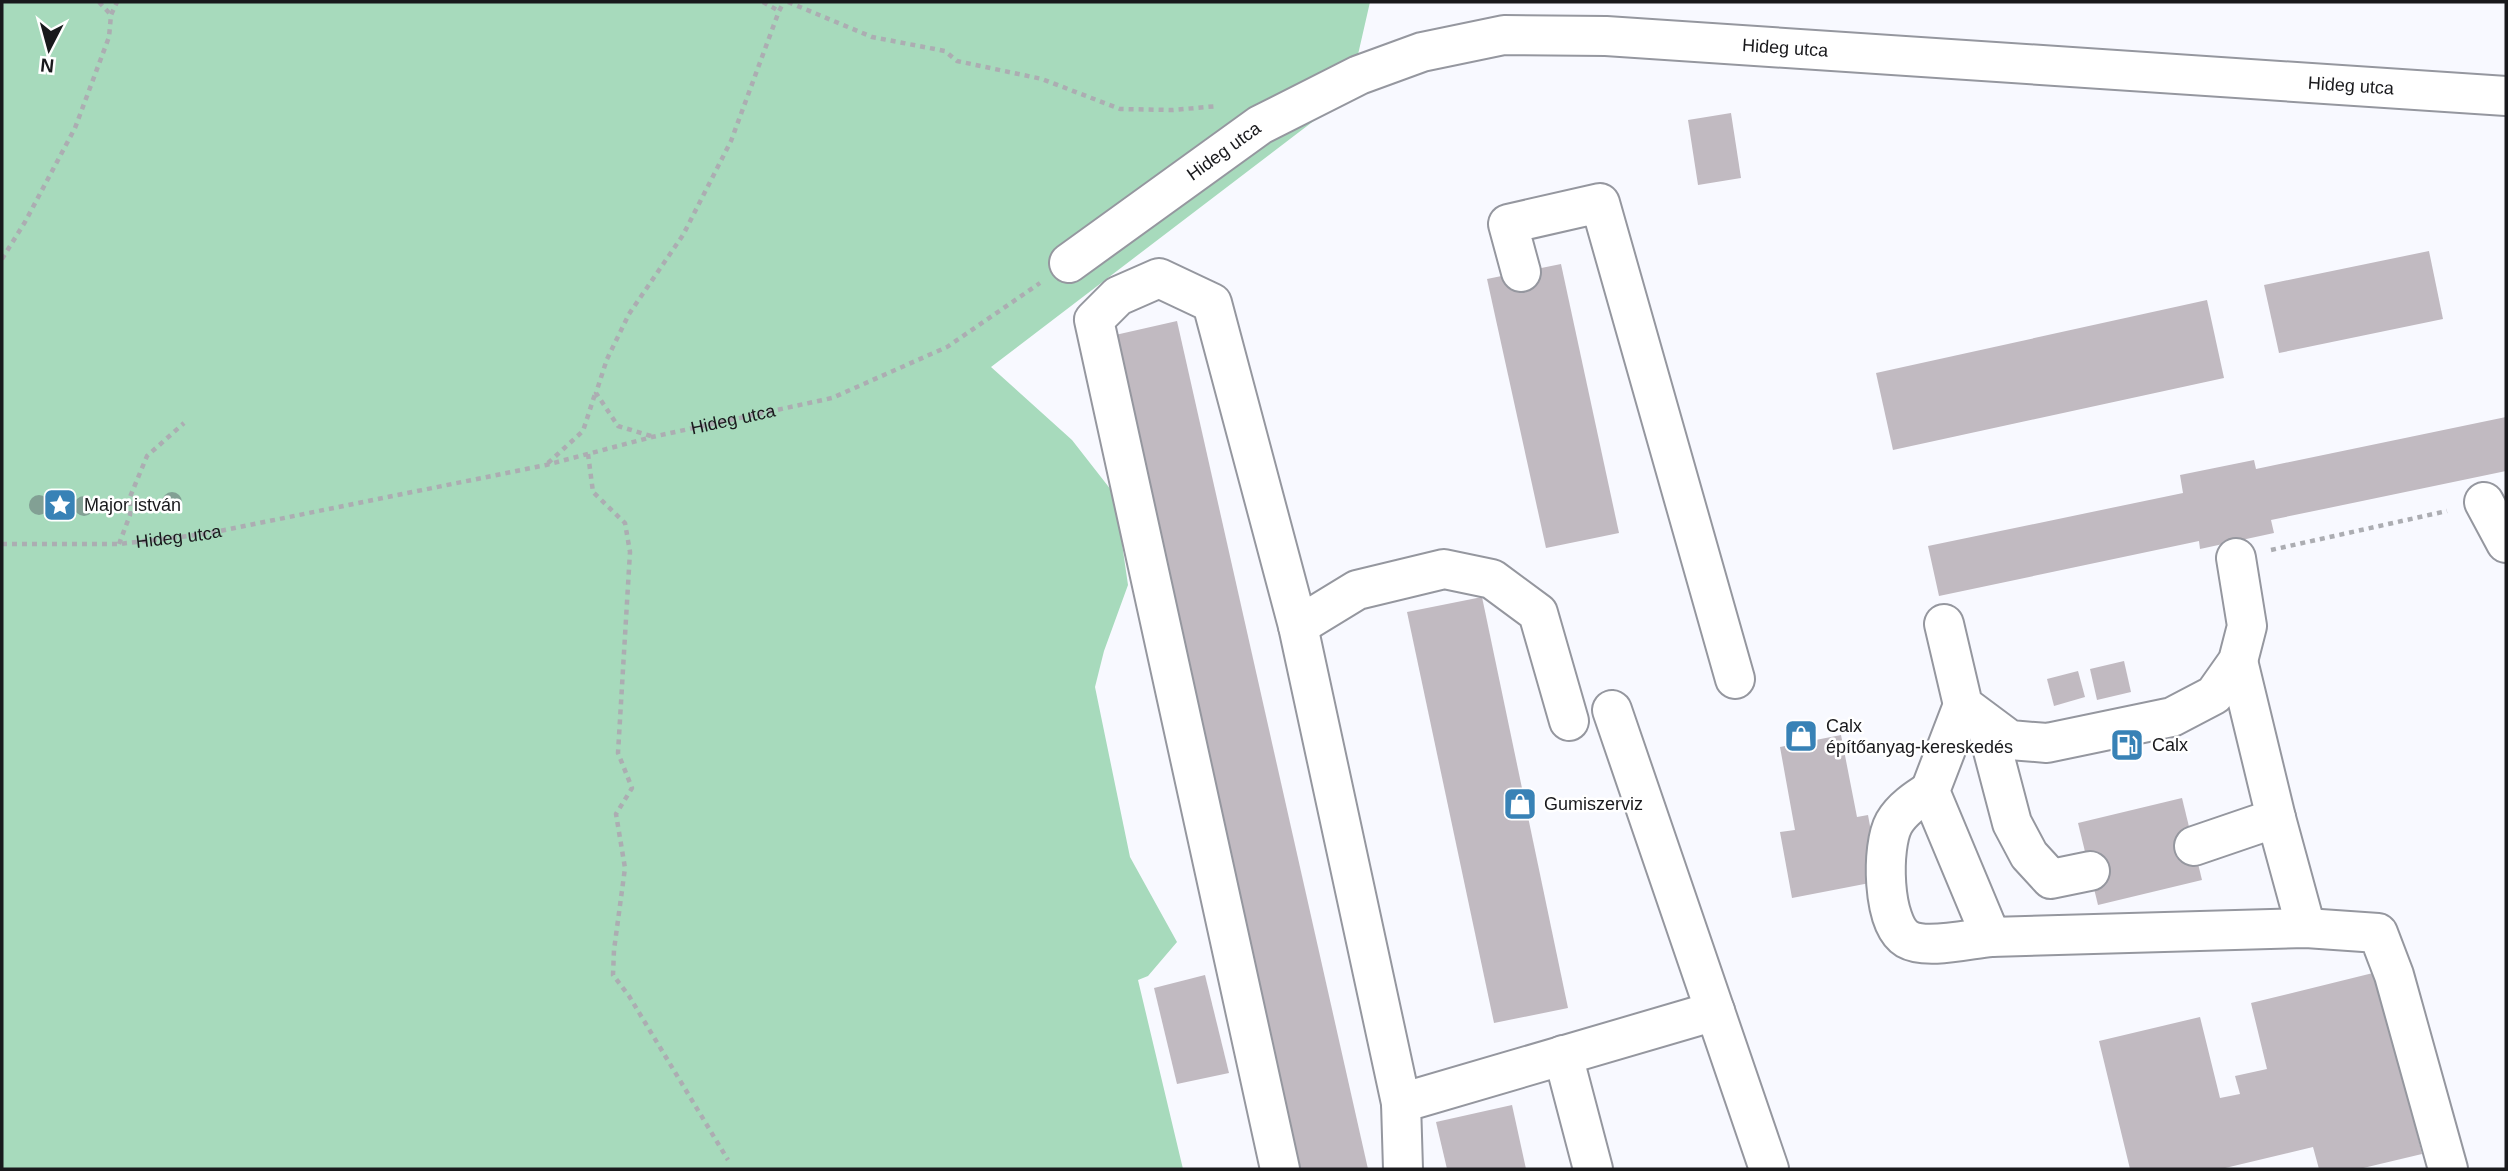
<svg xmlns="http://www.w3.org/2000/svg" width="2508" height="1171" font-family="Arial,sans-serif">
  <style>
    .green { fill: #a7dabc }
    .building { fill: #c1bac1 }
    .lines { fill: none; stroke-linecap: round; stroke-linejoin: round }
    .minor-casing { stroke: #95979f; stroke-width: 42 }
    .path { stroke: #acadb2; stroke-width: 4.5; stroke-dasharray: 5 5; stroke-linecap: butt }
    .minor { stroke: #fff; stroke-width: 38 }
    .tree { fill: #82a094 }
    .labels { text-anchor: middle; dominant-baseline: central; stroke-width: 5; stroke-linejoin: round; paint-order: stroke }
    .street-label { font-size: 18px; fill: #19191c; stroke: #fff }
    .poi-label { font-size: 18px; fill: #19191c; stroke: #fff; text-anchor: start }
  </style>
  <rect width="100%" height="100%" fill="#f8f9ff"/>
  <polygon class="green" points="2,2 1370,2 1349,94 991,367 1072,440 1115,495 1128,585 1104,651 1095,687 1130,857 1177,942 1148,976 1138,980 1183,1169 2,1169"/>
  <g class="building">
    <polygon points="1731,113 1741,178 1698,185 1688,120"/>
    <polygon points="2429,251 2443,319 2279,353 2264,285"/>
    <polygon points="1561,264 1619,533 1546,548 1487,279"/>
    <polygon points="2207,300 2224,378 1893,450 1876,373"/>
    <polygon points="1177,321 1368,1169 1290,1169 1102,338"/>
    <polygon points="2506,417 2506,471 2271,520 2274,533 2200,549 2199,541 1939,596 1928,546 2183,493 2180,475 2254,460 2256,469"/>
    <polygon points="1482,597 1568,1008 1494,1023 1407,612"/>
    <polygon points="2124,661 2131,692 2097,700 2090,669"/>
    <polygon points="2078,671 2085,697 2054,706 2047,679"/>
    <polygon points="1841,735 1857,817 1868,815 1880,881 1792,898 1780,832 1795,830 1780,747"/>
    <polygon points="2182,798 2202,880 2098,905 2078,823"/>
    <polygon points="2377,972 2422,1154 2359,1169 2319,1169 2313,1147 2221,1169 2130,1169 2099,1041 2200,1017 2220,1098 2240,1094 2235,1076 2267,1069 2251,1003"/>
    <polygon points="1205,975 1229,1073 1177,1084 1154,988"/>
    <polygon points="1512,1105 1526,1169 1447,1169 1436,1122"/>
  </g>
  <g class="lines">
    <defs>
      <g id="minor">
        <path id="s2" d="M1069,263L1260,125L1359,75L1422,52L1504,35L1606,36L2506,96"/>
        <polyline points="1521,272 1508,224 1600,203 1735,679"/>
        <polyline points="2484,502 2506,543"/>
        <polyline points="1944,624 1963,705 2010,740 2047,743 2172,717 2214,695 2238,661 2247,626 2236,558"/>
        <polyline points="1298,626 1401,1103"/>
        <polyline points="1963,705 1930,791 1991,937 2306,928 2378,933 2394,975 2448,1169"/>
        <polyline points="1612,710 1769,1169"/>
        <polyline points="1986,724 2012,823 2029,855 2051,879 2090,871"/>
        <path d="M1930,791C1917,799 1902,809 1894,823C1881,846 1882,924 1907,939C1926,950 1969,939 1991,937"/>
        <polyline points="2276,818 2306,928"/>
        <polyline points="2194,846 2276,818 2238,661"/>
        <polyline points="1563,1055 1593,1169"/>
        <polyline points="1280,1169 1094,320 1118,296 1159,278 1212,303 1298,626 1357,590 1444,569 1492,579 1538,613 1569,721"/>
        <polyline points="1403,1169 1401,1103 1715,1011"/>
      </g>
    </defs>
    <use href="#minor" class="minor-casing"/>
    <g class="path">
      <polyline points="99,2 111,15"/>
      <polyline points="763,2 779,11"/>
      <polyline points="788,2 872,37 945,51 957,61 1042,79 1120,109 1173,110 1218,106"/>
      <polyline points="2,259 25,222 75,128 109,37 111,15 117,2"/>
      <polyline points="651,436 618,426 596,393 607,359 629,314 683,235 731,141 779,11 784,2"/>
      <polyline points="588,454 593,492 625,523 630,552 618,753 632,788 616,814 625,868 614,950 613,975 629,996 728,1160"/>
      <polyline points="548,463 583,431 595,394"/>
      <path id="s1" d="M2,544H119L205,534L546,465L652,437L832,398L947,347L1040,283"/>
      <polyline points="119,544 130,515 130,497 147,456 184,423"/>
      <polyline points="2271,550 2447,511"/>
    </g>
    <use href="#minor" class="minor"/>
  </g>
  <g class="tree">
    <circle cx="172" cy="502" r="10"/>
    <circle cx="39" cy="505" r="10"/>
    <circle cx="84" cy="506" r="10"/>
  </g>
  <defs>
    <symbol id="sight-square" viewBox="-11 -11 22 22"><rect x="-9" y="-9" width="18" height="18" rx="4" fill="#3882b6" stroke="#fff"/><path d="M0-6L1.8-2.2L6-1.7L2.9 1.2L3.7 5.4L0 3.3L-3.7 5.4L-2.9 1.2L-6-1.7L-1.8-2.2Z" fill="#fff"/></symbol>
    <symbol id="shop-square" viewBox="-11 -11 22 22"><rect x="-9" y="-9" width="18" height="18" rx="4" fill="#3882b6" stroke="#fff"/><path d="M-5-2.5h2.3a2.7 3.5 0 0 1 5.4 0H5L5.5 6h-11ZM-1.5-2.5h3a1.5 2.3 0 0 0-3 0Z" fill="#fff"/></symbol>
    <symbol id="fuel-square" viewBox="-11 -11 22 22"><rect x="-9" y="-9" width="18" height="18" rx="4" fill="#3882b6" stroke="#fff"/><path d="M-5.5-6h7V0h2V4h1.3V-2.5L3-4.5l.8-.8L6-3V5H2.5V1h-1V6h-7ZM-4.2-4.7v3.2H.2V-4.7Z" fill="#fff"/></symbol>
  </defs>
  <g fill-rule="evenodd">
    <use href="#sight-square" x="41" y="486" width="38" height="38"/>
    <use href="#shop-square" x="1782" y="717" width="38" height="38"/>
    <use href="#fuel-square" x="2108" y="726" width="38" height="38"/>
    <use href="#shop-square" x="1501" y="785" width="38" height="38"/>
  </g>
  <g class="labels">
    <g class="street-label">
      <text stroke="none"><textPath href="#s2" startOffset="779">Hideg utca</textPath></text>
      <text stroke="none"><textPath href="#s2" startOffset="1346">Hideg utca</textPath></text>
      <text stroke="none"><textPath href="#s2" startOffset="191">Hideg utca</textPath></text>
      <text stroke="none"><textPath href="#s1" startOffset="744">Hideg utca</textPath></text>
      <text stroke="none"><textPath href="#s1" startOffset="177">Hideg utca</textPath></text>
    </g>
    <g class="poi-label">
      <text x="84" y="505">Major istván</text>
      <text x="1826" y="726">Calx<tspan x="1826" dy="21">építőanyag-kereskedés</tspan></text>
      <text x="2152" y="745">Calx</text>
      <text x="1544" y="804">Gumiszerviz</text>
    </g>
  </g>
  <rect width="2508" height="1171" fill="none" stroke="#19191c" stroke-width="7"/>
  <g transform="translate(49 49) rotate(186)" stroke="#ffffff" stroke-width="5" paint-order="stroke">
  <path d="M0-5L12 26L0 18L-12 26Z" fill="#19191c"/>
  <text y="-10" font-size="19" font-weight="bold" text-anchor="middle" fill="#19191c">N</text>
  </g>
</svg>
